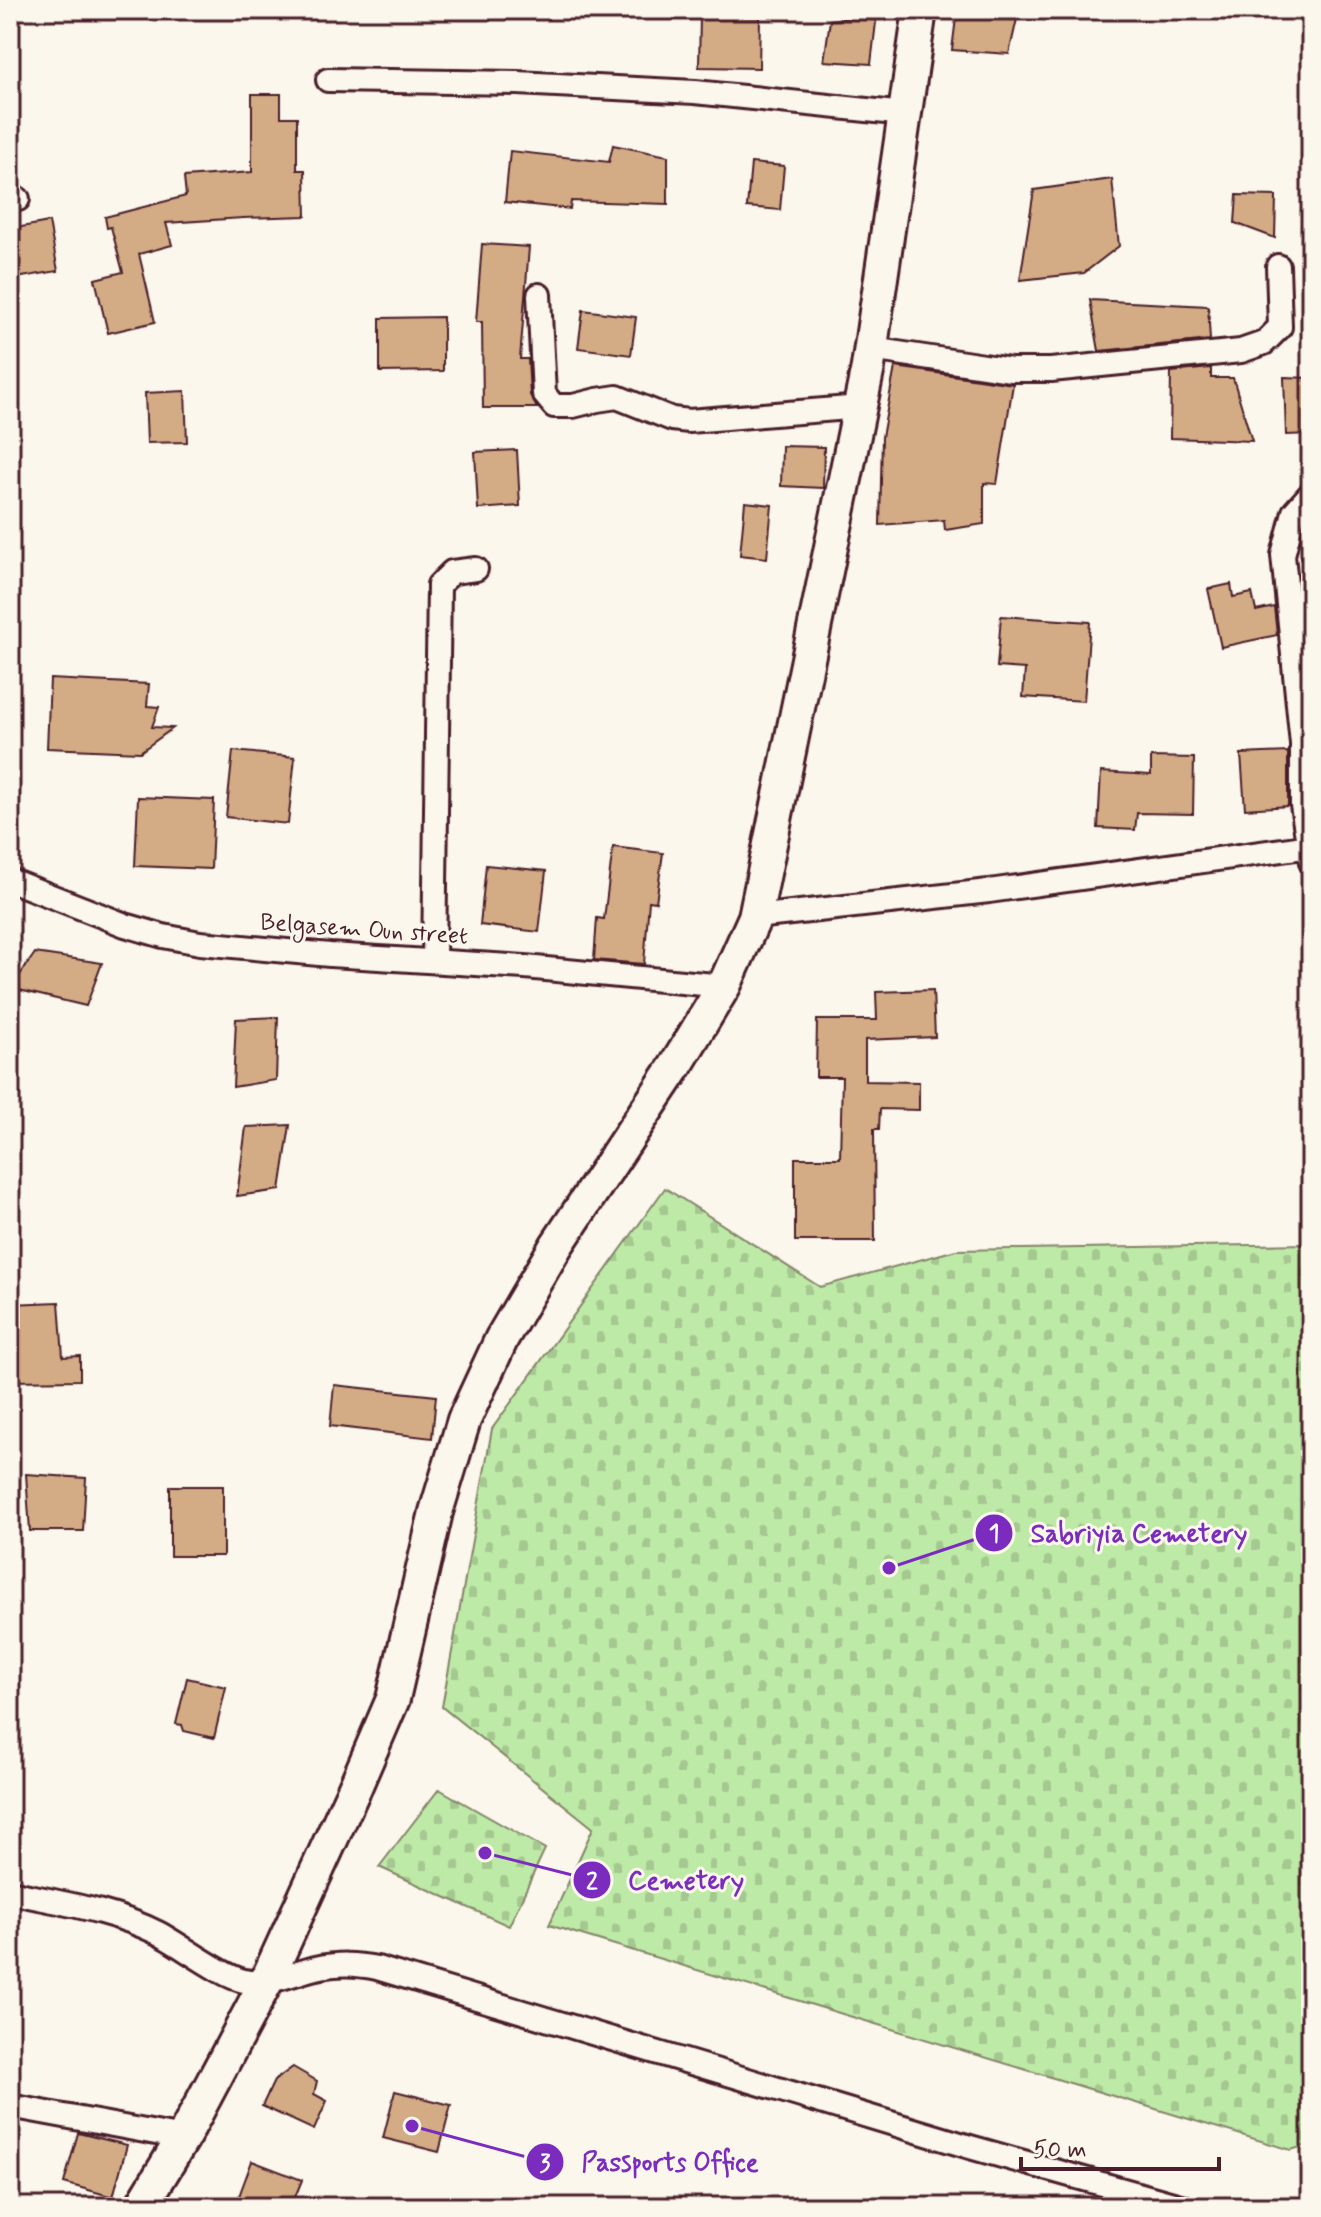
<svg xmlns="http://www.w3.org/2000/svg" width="1321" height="2217" font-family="Mynerve,sans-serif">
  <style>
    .cemetery { fill: url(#cemetery-stones); stroke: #848469; stroke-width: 2 }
    .building { fill: #d3ac85; stroke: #4a1f2b; stroke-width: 2 }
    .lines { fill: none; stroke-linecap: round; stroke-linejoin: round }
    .street-casing { stroke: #4a1f2b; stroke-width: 28 }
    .secondary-casing { stroke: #4a1f2b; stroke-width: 38 }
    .street { stroke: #fbf7ec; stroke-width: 22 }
    .secondary { stroke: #fbf7ec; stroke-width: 32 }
    .labels { text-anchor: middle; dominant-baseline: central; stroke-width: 6; stroke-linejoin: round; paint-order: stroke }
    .street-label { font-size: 24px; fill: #4a1f2b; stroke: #fbf7ec }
    .leader { fill: none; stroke: #7b2cbf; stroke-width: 3 }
    .callout-dot { fill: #7b2cbf; stroke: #fbf7ec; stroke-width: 3 }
    .mark-label { font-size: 24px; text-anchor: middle; font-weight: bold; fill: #fff }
    .callout-label { font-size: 26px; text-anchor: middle; font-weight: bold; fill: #7b2cbf; stroke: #fbf7ec; stroke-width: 6; stroke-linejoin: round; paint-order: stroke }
  </style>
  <defs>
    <pattern id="cemetery-stones" width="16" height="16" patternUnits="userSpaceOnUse" patternTransform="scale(2)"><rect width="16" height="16" fill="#beeaa7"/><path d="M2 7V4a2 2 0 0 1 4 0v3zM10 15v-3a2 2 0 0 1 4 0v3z" fill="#a5c890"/></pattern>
  </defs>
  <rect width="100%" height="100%" fill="#fbf7ec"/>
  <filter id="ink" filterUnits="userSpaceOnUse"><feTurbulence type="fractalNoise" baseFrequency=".0125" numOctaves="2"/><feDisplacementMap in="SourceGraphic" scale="16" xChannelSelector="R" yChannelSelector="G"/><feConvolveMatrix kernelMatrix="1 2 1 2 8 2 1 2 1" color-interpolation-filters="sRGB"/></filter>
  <g filter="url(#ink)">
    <g class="cemetery">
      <polygon points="665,1188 820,1287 956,1250 1311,1244 1311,2144 1291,2150 549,1925 593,1828 442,1707 492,1429"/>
      <polygon points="439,1789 545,1849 509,1926 379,1867"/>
    </g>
    <g class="building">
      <polygon points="957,10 1019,10 1009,54 952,50"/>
      <polygon points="877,14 871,64 824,61 830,20"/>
      <polygon points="700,16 760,17 759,68 699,67"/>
      <polygon points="252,94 281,94 281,117 297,117 297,170 305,170 306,216 243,218 166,223 172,245 139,254 155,322 108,333 95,279 123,272 111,227 107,228 105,217 186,196 184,177 252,172"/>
      <polygon points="613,145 668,156 668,204 571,201 570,209 505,202 510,151 609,162"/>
      <polygon points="751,163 784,166 780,210 747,207"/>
      <polygon points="1112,179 1119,246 1084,273 1020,280 1034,190"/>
      <polygon points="1237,195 1276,196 1275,238 1235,223"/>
      <polygon points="49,222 58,271 10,279 10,229"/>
      <polygon points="482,244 529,247 520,359 528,359 530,395 537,408 483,408 482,322 476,322"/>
      <polygon points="1090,300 1208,306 1210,340 1099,351"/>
      <polygon points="583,310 636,317 631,355 578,348"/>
      <polygon points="443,317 443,371 380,372 380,318"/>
      <polygon points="895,367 1013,384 997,484 984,483 984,524 945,530 944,520 880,525 882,437"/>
      <polygon points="1211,368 1211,378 1233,378 1252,441 1170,438 1171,372"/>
      <polygon points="1284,377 1311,378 1311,434 1286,435"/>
      <polygon points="185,391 187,442 147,443 145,393"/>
      <polygon points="782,446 824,447 823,488 781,486"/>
      <polygon points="517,450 520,506 478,509 475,452"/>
      <polygon points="745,502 772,505 767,558 740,555"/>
      <polygon points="1231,584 1233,597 1252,593 1256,611 1274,607 1277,635 1221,647 1208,589"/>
      <polygon points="1001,616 1090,622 1084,701 1023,697 1025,669 997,667"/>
      <polygon points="50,679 149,684 147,706 159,707 152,727 173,728 140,752 47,748"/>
      <polygon points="233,751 295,757 288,824 226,817"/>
      <polygon points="1288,752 1288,806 1245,809 1241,754"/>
      <polygon points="1151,757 1194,758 1193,814 1137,813 1135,830 1098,828 1101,772 1151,775"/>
      <polygon points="138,797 214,800 211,869 135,866"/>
      <polygon points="613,847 663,853 656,902 649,901 644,964 594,960 597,918 604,919"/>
      <polygon points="486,865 546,871 539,932 480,925"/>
      <polygon points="35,953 102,963 86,1006 11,988"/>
      <polygon points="933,990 935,1037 865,1040 865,1081 919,1082 919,1110 880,1109 879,1129 874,1129 875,1241 795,1241 795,1158 840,1158 842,1077 816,1077 817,1020 877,1020 876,992"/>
      <polygon points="278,1017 276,1080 233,1087 236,1019"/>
      <polygon points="290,1125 280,1190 237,1196 246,1127"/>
      <polygon points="59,1302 63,1357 80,1356 80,1380 10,1381 10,1304"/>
      <polygon points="334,1385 436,1396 432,1438 330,1426"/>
      <polygon points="26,1474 86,1478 83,1531 30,1531"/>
      <rect x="170" y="1486" width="53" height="70"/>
      <polygon points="187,1678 226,1687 214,1738 184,1731 182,1725 176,1724"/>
      <polygon points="293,2067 317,2081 314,2094 327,2101 314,2130 262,2106 274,2081"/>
      <polygon points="395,2091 451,2105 439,2152 383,2138"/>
      <polygon points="78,2133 127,2145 113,2197 64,2183"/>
      <polygon points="252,2161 302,2180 291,2207 235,2207"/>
    </g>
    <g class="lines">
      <defs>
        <g id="street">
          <polyline points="328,80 517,83 695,92 905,114"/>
          <polyline points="10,201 18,199"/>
          <polyline points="539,295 544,394 554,406 573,406 597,400 617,397 672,419 689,421 861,407"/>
          <polyline points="871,349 1011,370 1051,370 1241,351 1264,343 1280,327 1278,266"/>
          <polyline points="1311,493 1294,512 1283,555 1302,744 1302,805 1311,862"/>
          <polyline points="10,880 125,925 163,936 200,943 330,955 525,967 724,986"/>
          <polyline points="755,917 989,891 1311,846"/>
          <polyline points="434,961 439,585 452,572 476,569"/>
          <path d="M10,1892C60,1903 112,1910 158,1933C181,1945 221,1976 244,1981C269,1986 293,1973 316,1968C339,1963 355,1964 377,1968L970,2147L1184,2207"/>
          <polyline points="10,2106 183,2138"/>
        </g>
        <polyline id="secondary" points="141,2207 183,2138 266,1982 356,1785 393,1699 436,1512 464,1420 502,1338 556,1246 675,1067 724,986 755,917 868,367 920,10"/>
      </defs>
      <use href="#street" class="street-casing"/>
      <use href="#secondary" class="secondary-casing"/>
      <use href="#street" class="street"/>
      <use href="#secondary" class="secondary"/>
    </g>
  </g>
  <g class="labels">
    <g class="street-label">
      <text transform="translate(364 930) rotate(4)">Belgasem Oun street</text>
    </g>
  </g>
  <path class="leader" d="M889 1568L994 1533M485 1853L592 1880M412 2126L545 2162"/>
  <g class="callout-dot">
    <circle cx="889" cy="1568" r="8"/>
    <circle cx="485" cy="1853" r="8"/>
    <circle cx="412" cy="2126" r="8"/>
    <circle cx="994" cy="1533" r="20"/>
    <circle cx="592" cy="1880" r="20"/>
    <circle cx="545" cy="2162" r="20"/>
  </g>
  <g class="mark-label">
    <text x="994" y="1541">1</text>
    <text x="592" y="1889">2</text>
    <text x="545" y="2171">3</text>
  </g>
  <g class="callout-label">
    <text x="1139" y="1542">Sabriyia Cemetery</text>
    <text x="686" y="1889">Cemetery</text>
    <text x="670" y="2171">Passports Office</text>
  </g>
  <rect width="1321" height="2217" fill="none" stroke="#fbf7ec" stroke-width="40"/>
  <rect x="20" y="20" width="1281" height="2177" fill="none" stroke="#4a1f2b" stroke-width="3" filter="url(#ink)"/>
  <path d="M1021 2157v12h198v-12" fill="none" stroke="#4a1f2b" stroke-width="4"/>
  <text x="1033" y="2157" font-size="24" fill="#4a1f2b" stroke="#fbf7ec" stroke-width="6" paint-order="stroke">50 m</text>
</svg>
